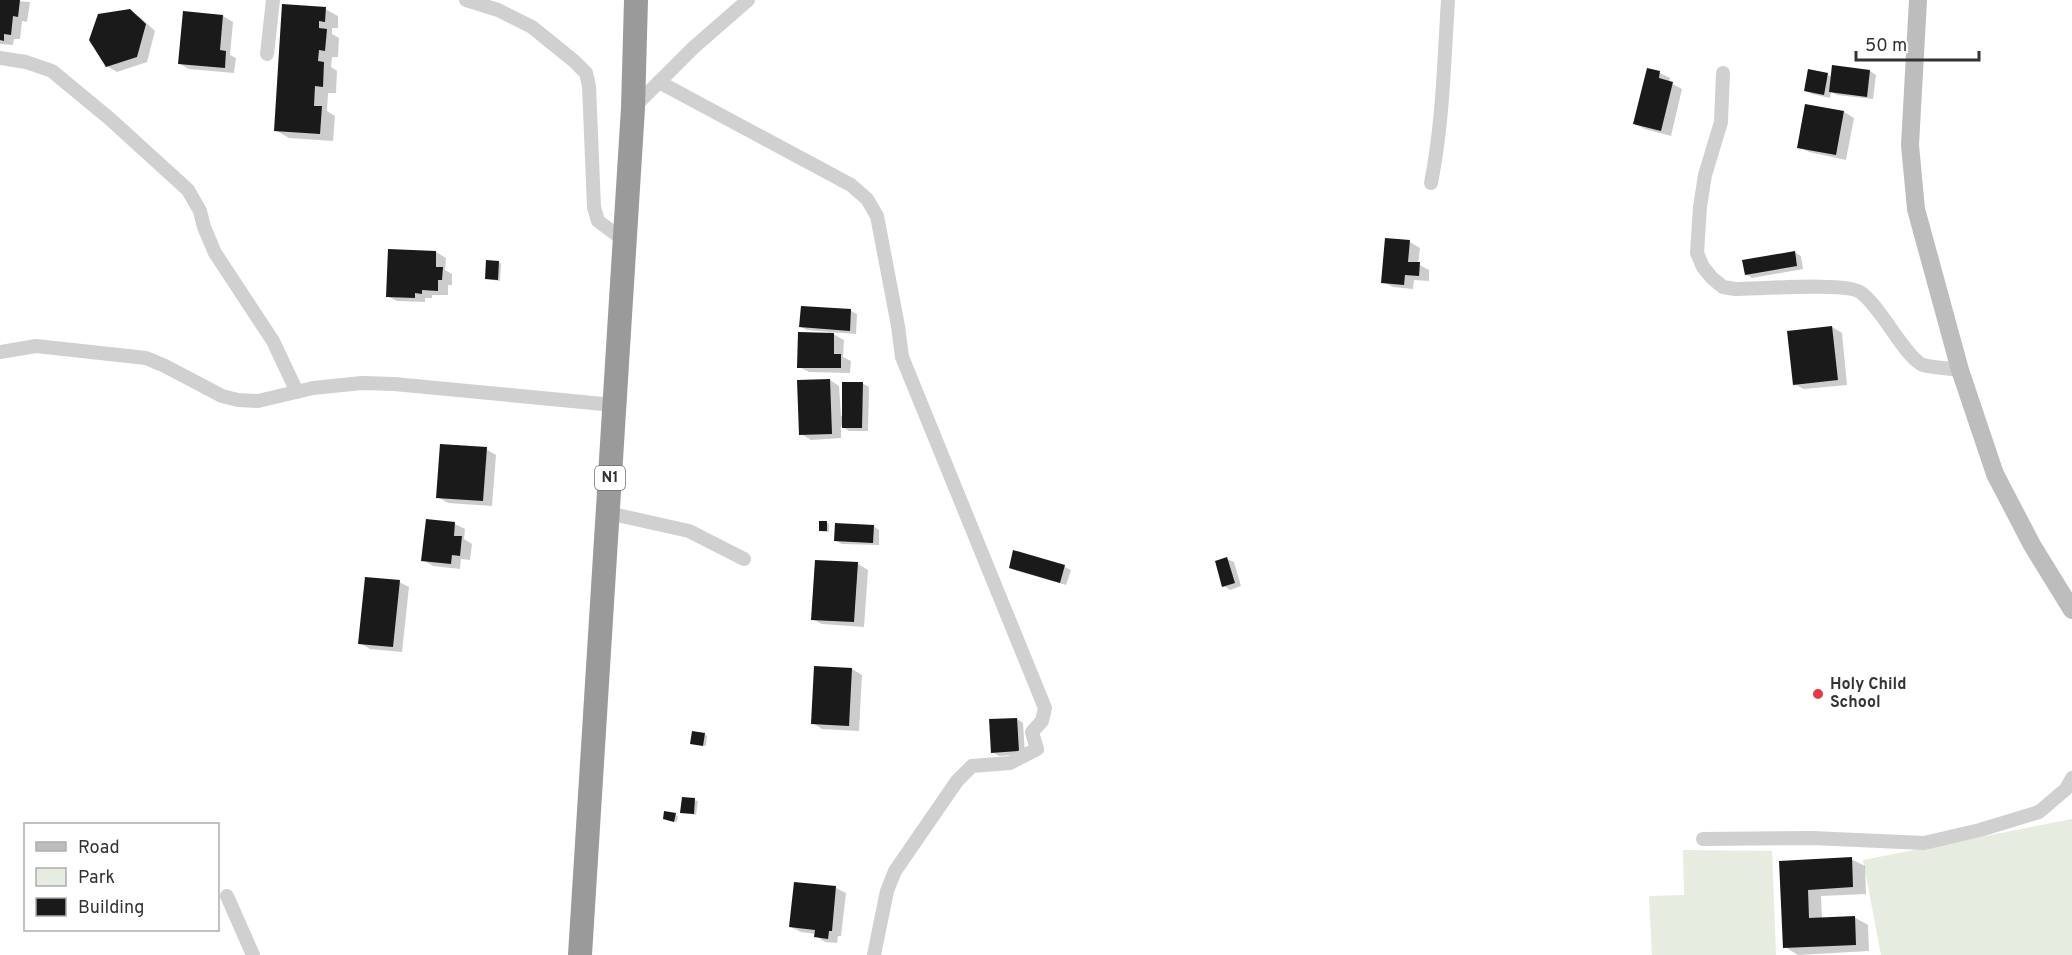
<svg xmlns="http://www.w3.org/2000/svg" width="2072" height="955" font-family="Overpass,sans-serif">
  <style>
    .green { fill: #e6ecdf }
    .shadow { fill: #0003 }
    .building { fill: #1a1a1a }
    .lines { fill: none; stroke-linecap: round; stroke-linejoin: round }
    .street { stroke: #d0d0d0; stroke-width: 14 }
    .secondary { stroke: #bdbdbd; stroke-width: 18 }
    .highway { stroke: #9a9a9a; stroke-width: 24 }
    .poi-dot { fill: #e63946; stroke: #fff; stroke-width: 2 }
    .labels { text-anchor: middle; dominant-baseline: central; stroke-width: 6; stroke-linejoin: round; paint-order: stroke }
    .shield { fill: #fff; stroke: #707070; stroke-width: 1.5 }
    .shield-label { font-size: 15px; font-weight: bold; fill: #333 }
    .poi-label { font-size: 16px; font-weight: bold; fill: #333; stroke: #fff; text-anchor: start }
  </style>
  <rect width="100%" height="100%" fill="#fff"/>
  <g class="green">
    <polygon points="2072,819 2072,955 1881,955 1863,860"/>
    <polygon points="1683,850 1772,851 1776,955 1652,955 1649,896 1684,895"/>
  </g>
  <g class="shadow">
    <polygon points="0,0 30,2 27,22 22,21 20,39 14,39 13,45 0,44"/>
    <polygon points="283,6 325,9 338,16 338,28 332,28 332,34 339,38 338,57 332,57 331,67 337,71 336,93 328,93 327,111 335,116 333,141 289,138 275,130"/>
    <polygon points="129,11 140,17 155,31 147,62 117,72 107,66"/>
    <polygon points="184,13 223,16 233,22 230,55 236,58 234,73 189,69 179,63"/>
    <polygon points="1649,70 1660,73 1670,78 1669,82 1682,89 1671,136 1645,129 1635,124"/>
    <polygon points="1870,71 1876,75 1873,99 1837,95 1831,92 1830,98 1812,94 1806,91 1828,75 1832,77"/>
    <polygon points="1844,112 1854,118 1846,160 1809,152 1799,147"/>
    <polygon points="1410,242 1420,248 1418,264 1429,270 1429,281 1414,280 1413,289 1393,287 1383,282"/>
    <polygon points="436,252 446,258 445,270 452,274 452,285 448,285 448,295 432,295 432,298 425,298 425,302 397,301 387,296"/>
    <polygon points="1794,252 1801,256 1803,269 1752,278 1746,274"/>
    <polygon points="499,262 501,264 500,281 487,279"/>
    <polygon points="802,307 851,311 857,314 856,334 829,332 844,340 843,357 851,361 850,373 809,372 799,367 829,334 829,332 807,330 801,327"/>
    <polygon points="1832,327 1842,333 1847,385 1804,389 1794,384"/>
    <polygon points="830,380 839,386 841,416 843,416 862,383 869,387 868,431 849,431 841,426 841,438 811,440 801,434"/>
    <polygon points="486,449 496,455 492,506 448,503 438,497"/>
    <polygon points="427,521 455,524 465,529 464,539 472,544 470,560 461,559 460,569 433,566 423,560"/>
    <polygon points="826,522 829,524 829,532 823,532 820,530"/>
    <polygon points="873,526 879,530 879,545 842,544 835,540"/>
    <polygon points="1015,552 1065,567 1071,570 1066,585 1017,571 1010,567"/>
    <polygon points="1227,559 1234,562 1241,586 1230,590 1224,586"/>
    <polygon points="858,564 868,570 864,627 822,624 812,619"/>
    <polygon points="399,582 409,587 402,652 370,649 360,643"/>
    <polygon points="852,669 862,675 859,731 822,729 813,723"/>
    <polygon points="1017,719 1023,723 1025,754 999,756 993,752"/>
    <polygon points="704,734 707,736 706,746 692,743"/>
    <polygon points="683,798 698,801 696,815 684,813"/>
    <polygon points="675,815 678,816 677,822 664,819"/>
    <polygon points="1851,859 1865,866 1866,894 1821,896 1822,919 1854,917 1868,925 1869,951 1798,955 1785,947 1781,862"/>
    <polygon points="795,884 836,888 846,893 841,936 838,936 837,943 825,942 816,936 816,934 801,932 791,927"/>
  </g>
  <g class="building">
    <polygon points="0,0 20,0 18,17 13,16 11,35 4,34 4,41 0,40"/>
    <polygon points="282,4 326,7 325,22 319,21 319,28 327,29 325,51 319,50 318,61 324,62 323,87 315,86 314,106 322,106 320,134 274,131"/>
    <polygon points="130,9 146,24 137,57 106,67 89,40 98,14"/>
    <polygon points="183,11 223,15 220,50 226,51 225,68 178,64"/>
    <polygon points="1832,65 1870,70 1867,97 1829,92"/>
    <polygon points="1647,68 1660,71 1659,78 1673,82 1661,131 1633,124"/>
    <polygon points="1808,69 1828,73 1824,95 1804,91"/>
    <polygon points="1805,104 1844,111 1836,155 1797,148"/>
    <polygon points="1385,238 1410,240 1408,262 1420,262 1419,276 1405,275 1404,285 1381,283"/>
    <polygon points="388,249 436,251 436,267 443,267 442,280 438,280 438,291 422,290 422,294 415,293 415,298 386,297"/>
    <polygon points="1795,251 1797,266 1745,275 1742,260"/>
    <polygon points="486,260 499,261 498,280 485,279"/>
    <polygon points="801,306 851,309 850,331 799,327"/>
    <polygon points="1832,326 1838,380 1793,385 1787,331"/>
    <polygon points="798,332 834,333 834,354 841,354 841,368 797,368"/>
    <polygon points="830,379 832,434 799,435 797,380"/>
    <polygon points="842,382 863,382 862,428 842,428"/>
    <polygon points="440,444 487,447 483,501 436,498"/>
    <polygon points="426,519 455,522 454,536 462,536 460,556 452,555 451,564 421,561"/>
    <rect x="819" y="521" width="8" height="10"/>
    <polygon points="835,523 874,525 873,543 834,541"/>
    <polygon points="1013,550 1065,565 1060,583 1009,568"/>
    <polygon points="1227,557 1235,583 1222,587 1215,561"/>
    <polygon points="815,560 858,562 854,622 811,620"/>
    <polygon points="365,577 400,580 393,647 358,644"/>
    <polygon points="814,666 852,668 849,726 811,724"/>
    <polygon points="1017,718 1019,751 991,753 989,719"/>
    <polygon points="692,731 705,733 703,746 690,744"/>
    <polygon points="682,797 695,798 694,814 680,813"/>
    <polygon points="664,811 676,813 674,822 663,819"/>
    <polygon points="1852,857 1853,887 1808,890 1809,918 1855,916 1856,945 1783,948 1779,861"/>
    <polygon points="794,882 836,886 832,931 829,931 828,939 814,937 815,930 789,927"/>
  </g>
  <g class="lines">
    <g class="street">
      <polyline points="466,0 498,10 532,27 574,61 586,73 589,86 594,207 598,221 625,241"/>
      <polyline points="267,54 273,0"/>
      <polyline points="0,58 26,62 52,71 110,119 188,190 200,211 204,227 215,253 273,341 297,392"/>
      <path d="M1723,73L1721,122L1705,175L1700,207L1697,253L1703,267L1712,278L1723,287L1735,289C1757,289 1846,282 1860,292C1880,305 1906,359 1923,365C1934,368 1948,368 1960,370"/>
      <polyline points="659,82 851,185 867,199 877,216 898,326 902,357 1045,708 1042,721 1032,732 1037,749 1010,763 972,766 957,781 895,871 887,891 874,955"/>
      <polyline points="633,108 693,48 748,0"/>
      <path d="M1431,183C1443,123 1444,61 1448,0"/>
      <polyline points="0,352 36,346 146,358 165,366 222,396 238,400 258,401 313,388 362,383 394,384 614,405"/>
      <polyline points="608,513 689,531 744,559"/>
      <polyline points="1703,839 1812,838 1924,843 1980,830 2039,812 2066,789 2072,778"/>
      <polyline points="227,896 253,955"/>
    </g>
    <polyline class="secondary" points="1918,0 1910,145 1916,209 1960,370 1995,474 2032,545 2072,610"/>
    <polyline class="highway" points="580,955 633,108 636,0"/>
  </g>
  <circle class="poi-dot" cx="1818" cy="694" r="6"/>
  <g class="labels">
    <rect class="shield" x="595" y="466" width="30" height="24" rx="4.5"/>
    <g class="shield-label">
      <text x="610" y="478">N1</text>
    </g>
    <g class="poi-label">
      <text x="1830" y="685">Holy Child<tspan x="1830" dy="18">School</tspan></text>
    </g>
  </g>
  <rect x="24" y="823" width="195" height="108" fill="#ffffff" stroke="#adadad" stroke-width="1.5"/>
  <rect x="36" y="842" width="30" height="9" fill="#bdbdbd" stroke="#adadad" stroke-width="1.5"/>
  <text x="78" y="853" font-size="18" fill="#333333">Road</text>
  <rect x="36" y="868" width="30" height="18" fill="#e6ecdf" stroke="#adadad" stroke-width="1.5"/>
  <text x="78" y="883" font-size="18" fill="#333333">Park</text>
  <rect x="36" y="898" width="30" height="18" fill="#1a1a1a" stroke="#adadad" stroke-width="1.5"/>
  <text x="78" y="913" font-size="18" fill="#333333">Building</text>
  <path d="M1856 51v9h123v-9" fill="none" stroke="#333333" stroke-width="3"/>
  <text x="1865" y="51" font-size="18" fill="#333333" stroke="#ffffff" stroke-width="4.5" paint-order="stroke">50 m</text>
</svg>
